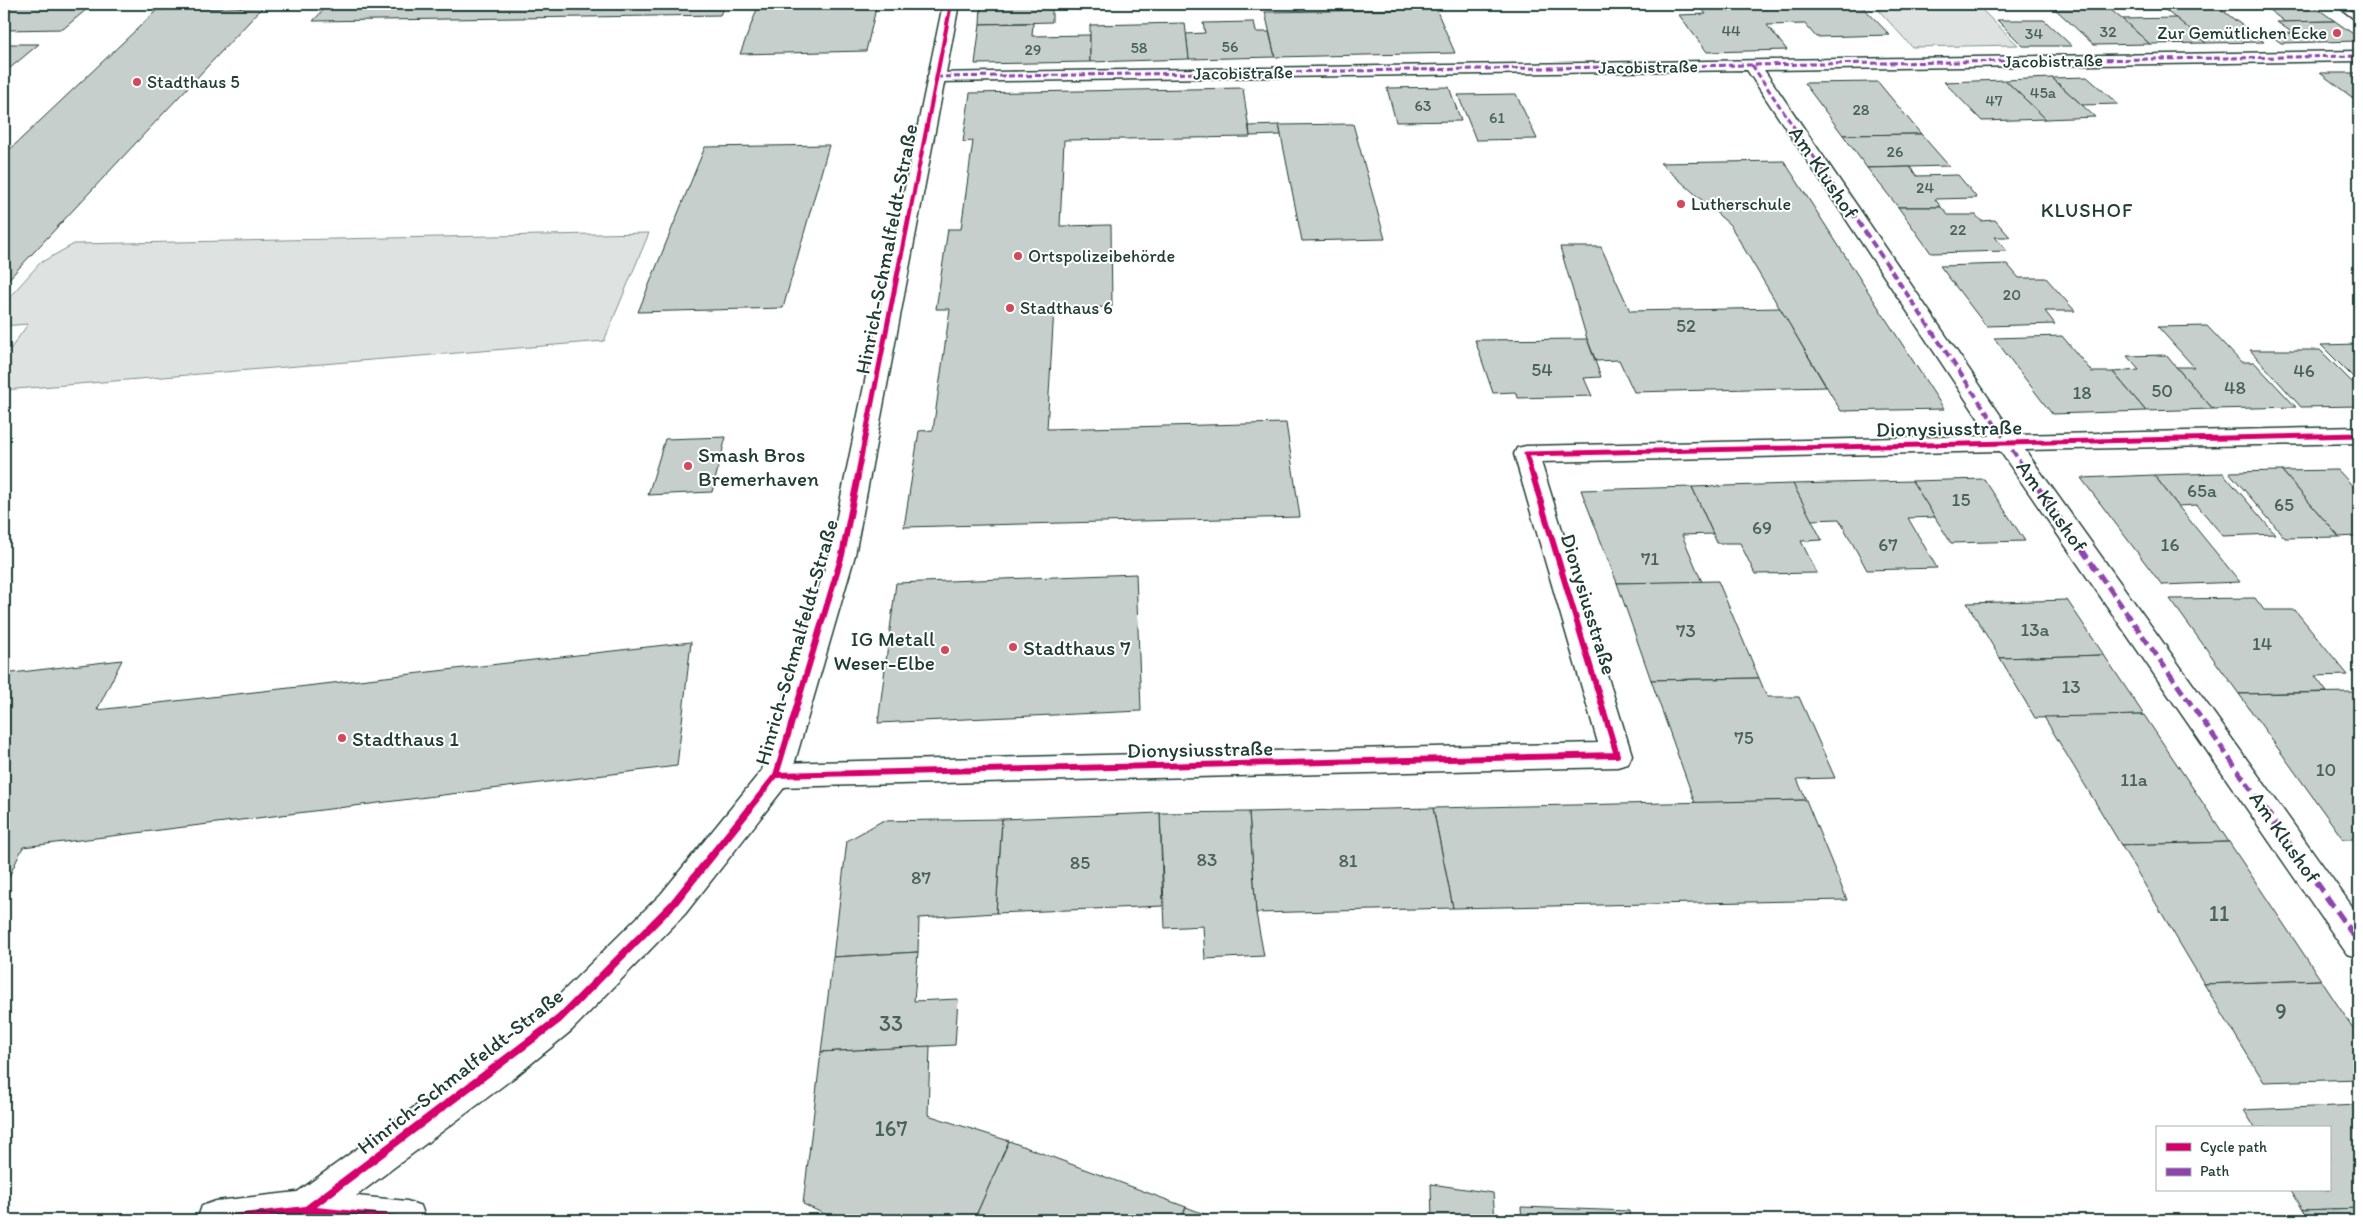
<svg xmlns="http://www.w3.org/2000/svg" width="2363" height="1224" font-family="Itim,sans-serif">
  <style>
    .green { fill: #dee3e2; stroke: #7e908b }
    .building { fill: #c7cfcc; stroke: #1f3d34 }
    .lines { fill: none; stroke-linecap: round; stroke-linejoin: round }
    .street-casing { stroke: #1f3d34; stroke-width: 3 }
    .secondary-casing { stroke: #1f3d34; stroke-width: 3 }
    .primary-casing { stroke: #1f3d34; stroke-width: 3 }
    .street { fill: #fff; fill-rule: evenodd }
    .secondary { fill: #fff; fill-rule: evenodd }
    .primary { fill: #fff; fill-rule: evenodd }
    .quiet-far3 { stroke: #8e44ad; stroke-width: 3; stroke-dasharray: 6 3; stroke-linecap: butt }
    .quiet-far2 { stroke: #8e44ad; stroke-width: 4; stroke-dasharray: 8 4; stroke-linecap: butt }
    .quiet-far1 { stroke: #8e44ad; stroke-width: 5; stroke-dasharray: 10 5; stroke-linecap: butt }
    .quiet { stroke: #8e44ad; stroke-width: 6; stroke-dasharray: 12 6; stroke-linecap: butt }
    .cycleway-far3-casing { stroke: #fff; stroke-width: 5.5 }
    .cycleway-far2-casing { stroke: #fff; stroke-width: 8 }
    .cycleway-far1-casing { stroke: #fff; stroke-width: 9 }
    .cycleway-casing { stroke: #fff; stroke-width: 11 }
    .cycleway-far3 { stroke: #d6006c; stroke-width: 4 }
    .cycleway-far2 { stroke: #d6006c; stroke-width: 5 }
    .cycleway-far1 { stroke: #d6006c; stroke-width: 6 }
    .cycleway { stroke: #d6006c; stroke-width: 8 }
    .poi-dot { fill: #d1495b; stroke: #fff; stroke-width: 2 }
    .labels { text-anchor: middle; dominant-baseline: central; stroke-width: 4; stroke-linejoin: round; paint-order: stroke }
    .far-number-label { font-size: 16px; fill: #49625a }
    .far-poi-label { font-size: 18px; fill: #1f3d34; stroke: #fff; text-anchor: start }
    .far-street-label { font-size: 18px; fill: #1f3d34; stroke: #fff }
    .number-label { font-size: 19px; fill: #49625a }
    .far-quarter-label { font-size: 20px; letter-spacing: 1px; fill: #1f3d34; stroke: #fff }
    .street-label { font-size: 21px; fill: #1f3d34; stroke: #fff }
    .poi-label { font-size: 21px; fill: #1f3d34; stroke: #fff; text-anchor: start }
    .near-number-label { font-size: 22px; fill: #49625a }
  </style>
  <rect width="100%" height="100%" fill="#fff"/>
  <filter id="ink" filterUnits="userSpaceOnUse"><feTurbulence type="fractalNoise" baseFrequency=".02" numOctaves="2"/><feDisplacementMap in="SourceGraphic" scale="10" xChannelSelector="R" yChannelSelector="G"/><feConvolveMatrix kernelMatrix="1 2 1 2 8 2 1 2 1" color-interpolation-filters="sRGB"/></filter>
  <g filter="url(#ink)">
    <g class="green">
      <polygon points="1873,4 1976,4 2018,45 1912,47"/>
      <polygon points="649,233 604,341 4,390 4,358 28,324 4,326 4,303 40,263 74,244"/>
    </g>
    <g class="building">
      <polygon points="4,4 93,4 63,29 4,30"/>
      <polygon points="329,4 725,4 720,15 313,21"/>
      <polygon points="759,4 877,4 866,51 740,54"/>
      <polygon points="981,4 1052,4 1052,22 980,24"/>
      <polygon points="1698,4 1860,4 1890,35 1816,37 1805,24 1767,25 1787,50 1707,52 1679,15 1706,14"/>
      <polygon points="2158,4 2214,4 2264,42 2206,43"/>
      <polygon points="2261,4 2311,4 2335,21 2285,22"/>
      <polygon points="2106,6 2122,19 2150,44 2094,45 2053,7"/>
      <polygon points="263,7 4,284 4,155 157,10"/>
      <polygon points="1436,9 1455,53 1275,57 1265,12"/>
      <polygon points="2176,18 2206,43 2150,44 2122,19"/>
      <polygon points="1997,20 2044,20 2072,46 2023,46"/>
      <polygon points="2335,21 2359,38 2359,41 2281,43 2269,34 2293,33 2277,22"/>
      <polygon points="1254,22 1256,32 1269,32 1275,57 1189,59 1186,34 1205,33 1203,23"/>
      <polygon points="1033,23 1032,36 1090,35 1090,62 975,64 980,24"/>
      <polygon points="1185,23 1189,59 1090,62 1090,25"/>
      <polygon points="4,44 39,44 4,73"/>
      <polygon points="2320,73 2359,73 2359,98 2353,98"/>
      <polygon points="2087,77 2118,104 2082,105 2052,78"/>
      <polygon points="2052,78 2082,105 2095,117 2046,119 2005,80"/>
      <polygon points="2005,80 2046,119 1982,121 1944,82"/>
      <polygon points="1878,82 1921,134 1843,135 1804,83"/>
      <polygon points="1449,87 1461,121 1396,122 1387,88"/>
      <polygon points="1243,88 1250,137 1064,140 1060,226 1111,225 1112,307 1054,308 1047,429 1286,423 1300,517 904,527 919,431 933,430 950,309 936,309 948,229 961,229 973,141 963,142 970,93"/>
      <polygon points="1516,94 1537,139 1476,140 1458,95"/>
      <polygon points="1353,124 1385,239 1302,241 1279,125"/>
      <polygon points="1279,125 1281,135 1250,136 1249,126"/>
      <polygon points="1921,134 1949,166 1867,168 1843,135"/>
      <polygon points="829,145 783,308 638,312 705,147"/>
      <polygon points="1784,161 1944,409 1841,411 1730,225 1660,163"/>
      <polygon points="1910,167 1917,176 1958,175 1977,198 1935,199 1941,207 1898,207 1867,168"/>
      <polygon points="1898,207 1941,207 1948,215 1976,215 1981,221 1995,220 2010,237 1995,237 2007,251 1931,253"/>
      <polygon points="1560,247 1601,247 1630,311 1780,308 1826,387 1634,392 1619,360 1596,361 1587,339"/>
      <polygon points="2007,264 2019,278 2046,278 2075,311 2045,311 2055,324 1986,326 1940,266"/>
      <polygon points="2207,326 2241,362 2254,362 2296,407 2213,409 2176,367 2194,367 2158,327"/>
      <polygon points="2062,336 2092,372 2113,372 2146,411 2052,414 1994,338"/>
      <polygon points="1587,339 1601,377 1584,378 1592,396 1518,398 1515,392 1493,393 1475,340"/>
      <polygon points="2359,344 2359,383 2321,345"/>
      <polygon points="2250,350 2320,350 2359,389 2359,406 2301,407"/>
      <polygon points="2166,355 2176,367 2213,409 2146,411 2113,372 2139,370 2127,356"/>
      <polygon points="726,437 712,492 648,495 665,439"/>
      <polygon points="2338,470 2359,493 2359,539 2356,536 2339,537 2282,471"/>
      <polygon points="2282,471 2339,537 2285,538 2229,472"/>
      <polygon points="2223,473 2275,534 2223,536 2197,505 2178,506 2154,475"/>
      <polygon points="2154,475 2178,506 2240,582 2162,585 2081,478"/>
      <polygon points="1984,479 2025,541 1951,543 1912,481"/>
      <polygon points="1912,481 1935,517 1908,518 1937,568 1867,570 1839,519 1811,520 1793,484"/>
      <polygon points="1793,484 1822,540 1801,541 1817,573 1755,574 1740,543 1717,543 1692,487"/>
      <polygon points="1692,487 1713,534 1682,535 1702,582 1617,583 1581,490"/>
      <polygon points="1136,574 1141,711 878,723 896,583"/>
      <polygon points="1718,581 1759,678 1651,680 1617,583"/>
      <polygon points="2255,598 2264,610 2295,610 2348,675 2315,676 2327,692 2239,694 2170,599"/>
      <polygon points="2067,600 2104,655 2000,658 1967,603"/>
      <polygon points="691,642 677,766 23,847 4,887 4,674 122,660 97,710"/>
      <polygon points="2104,655 2144,715 2035,718 2000,658"/>
      <polygon points="1759,678 1767,697 1799,697 1835,778 1797,779 1806,800 1695,803 1651,680"/>
      <polygon points="2353,692 2359,700 2359,839 2343,839 2239,694"/>
      <polygon points="2144,715 2229,842 2121,845 2044,717"/>
      <polygon points="1806,800 1847,900 1453,908 1433,808"/>
      <polygon points="1433,808 1453,908 1256,913 1249,812"/>
      <polygon points="1249,812 1256,913 1264,956 1205,959 1203,926 1165,928 1160,813"/>
      <polygon points="1160,813 1163,906 996,913 1002,819"/>
      <polygon points="1002,819 996,913 919,918 918,952 833,957 847,841 882,821"/>
      <polygon points="2229,842 2321,980 2204,984 2121,845"/>
      <polygon points="918,952 914,1001 958,999 955,1045 821,1052 833,957"/>
      <polygon points="2321,980 2359,1037 2359,1079 2264,1082 2204,984"/>
      <polygon points="930,1046 928,1115 1009,1141 974,1220 837,1220 803,1204 821,1052"/>
      <polygon points="2359,1105 2359,1208 2303,1210 2291,1190 2329,1190 2329,1128 2255,1128 2244,1110"/>
      <polygon points="1009,1141 1186,1207 1181,1220 974,1220"/>
      <polygon points="1431,1184 1493,1193 1495,1220 1432,1220"/>
      <polygon points="1186,1207 1220,1220 1181,1220"/>
      <polygon points="1521,1207 1629,1211 1630,1220 1522,1220"/>
      <polygon points="2359,1208 2359,1220 2309,1220 2303,1210"/>
    </g>
    <g class="lines">
      <defs>
        <g id="street">
          <polygon points="2335,4 2353,4 2359,8 2359,20 2353,18"/>
          <polygon points="2359,51 2359,61 1764,70 2014,435 2359,427 2359,443 2025,450 2359,916 2359,958 2347,954 2000,451 1541,462 1632,755 1628,764 1617,767 776,787 765,784 761,775 765,766 776,763 1598,743 1514,454 1517,448 1526,446 1990,436 1747,70 936,82 930,81 927,77 930,73"/>
        </g>
        <polygon id="secondary" points="943,4 959,4 855,555 791,775 787,784 685,914 571,1031 516,1076 324,1220 291,1220 287,1210 292,1196 490,1052 547,1007 661,894 762,770 829,555"/>
        <polygon id="primary" points="306,1191 407,1201 421,1206 426,1220 197,1220 202,1206 216,1201"/>
      </defs>
      <use href="#street" class="street-casing"/>
      <use href="#secondary" class="secondary-casing"/>
      <use href="#primary" class="primary-casing"/>
      <use href="#street" class="street"/>
      <use href="#secondary" class="secondary"/>
      <use href="#primary" class="primary"/>
      <g class="quiet-far3">
        <polyline points="2343,4 2359,15"/>
        <polyline points="1752,65 1851,212"/>
        <polyline points="936,77 2359,56"/>
      </g>
      <polyline class="quiet-far2" points="1851,211 2031,478"/>
      <polyline class="quiet-far1" points="2030,476 2265,809"/>
      <polyline class="quiet" points="2264,808 2359,943"/>
      <defs>
        <polyline id="cycleway-far3" points="910,212 951,4"/>
        <g id="cycleway-far2">
          <polyline points="857,478 910,211"/>
          <polyline points="1533,478 1526,454 2359,435"/>
        </g>
        <g id="cycleway-far1">
          <polyline points="776,775 1617,755 1533,476"/>
          <polyline points="749,809 776,775 842,555 858,476"/>
        </g>
        <g id="cycleway">
          <polyline points="216,1220 306,1210 407,1220"/>
          <polyline points="293,1220 559,1019 673,904 750,808"/>
        </g>
      </defs>
      <use href="#cycleway-far3" class="cycleway-far3-casing"/>
      <use href="#cycleway-far2" class="cycleway-far2-casing"/>
      <use href="#cycleway-far1" class="cycleway-far1-casing"/>
      <use href="#cycleway" class="cycleway-casing"/>
      <use href="#cycleway-far3" class="cycleway-far3"/>
      <use href="#cycleway-far2" class="cycleway-far2"/>
      <use href="#cycleway-far1" class="cycleway-far1"/>
      <use href="#cycleway" class="cycleway"/>
    </g>
  </g>
  <g class="poi-dot">
    <circle cx="2337" cy="33" r="5"/>
    <circle cx="137" cy="82" r="5"/>
    <circle cx="1681" cy="204" r="5"/>
    <circle cx="1018" cy="256" r="5"/>
    <circle cx="1010" cy="308" r="5"/>
    <circle cx="688" cy="466" r="5"/>
    <circle cx="1013" cy="647" r="5"/>
    <circle cx="945" cy="650" r="5"/>
    <circle cx="342" cy="738" r="5"/>
  </g>
  <g class="labels">
    <g class="far-number-label">
      <text x="1731" y="30">44</text>
      <text x="2108" y="31">32</text>
      <text x="2034" y="33">34</text>
      <text x="1230" y="46">56</text>
      <text x="1139" y="47">58</text>
      <text x="1033" y="49">29</text>
      <text x="2043" y="92">45a</text>
      <text x="1994" y="100">47</text>
      <text x="1423" y="105">63</text>
      <text x="1861" y="109">28</text>
      <text x="1497" y="117">61</text>
      <text x="1895" y="151">26</text>
      <text x="1925" y="187">24</text>
      <text x="1958" y="229">22</text>
      <text x="2012" y="294">20</text>
    </g>
    <g class="far-poi-label">
      <text x="2327" y="33" text-anchor="end">Zur Gemütlichen Ecke</text>
      <text x="147" y="82">Stadthaus 5</text>
      <text x="1691" y="204">Lutherschule</text>
      <text x="1028" y="256">Ortspolizeibehörde</text>
      <text x="1020" y="308">Stadthaus 6</text>
    </g>
    <g class="far-street-label">
      <text transform="translate(2053 61) rotate(-1)">Jacobistraße</text>
      <text transform="translate(1648 67) rotate(-1)">Jacobistraße</text>
      <text transform="translate(1243 73) rotate(-1)">Jacobistraße</text>
    </g>
    <g class="number-label">
      <text x="1686" y="325">52</text>
      <text x="1542" y="369">54</text>
      <text x="2304" y="370">46</text>
      <text x="2235" y="387">48</text>
      <text x="2162" y="390">50</text>
      <text x="2082" y="392">18</text>
      <text x="2202" y="490">65a</text>
      <text x="1961" y="499">15</text>
      <text x="2284" y="504">65</text>
      <text x="1762" y="527">69</text>
      <text x="1888" y="544">67</text>
      <text x="2170" y="544">16</text>
      <text x="1650" y="558">71</text>
      <text x="2035" y="629">13a</text>
      <text x="1686" y="630">73</text>
      <text x="2262" y="643">14</text>
      <text x="2071" y="686">13</text>
      <text x="1744" y="737">75</text>
      <text x="2326" y="769">10</text>
      <text x="2134" y="779">11a</text>
      <text x="1207" y="859">83</text>
      <text x="1348" y="860">81</text>
      <text x="1080" y="862">85</text>
      <text x="921" y="877">87</text>
    </g>
    <g class="far-quarter-label">
      <text x="2087" y="210">KLUSHOF</text>
    </g>
    <g class="street-label">
      <text transform="translate(1824 172) rotate(56)">Am Klushof</text>
      <text transform="translate(886 249) rotate(-79)">Hinrich-Schmalfeldt-Straße</text>
      <text transform="translate(1949 428) rotate(-1)">Dionysiusstraße</text>
      <text transform="translate(2052 506) rotate(55)">Am Klushof</text>
      <text transform="translate(1589 604) rotate(73)">Dionysiusstraße</text>
      <text transform="translate(796 642) rotate(-74)">Hinrich-Schmalfeldt-Straße</text>
      <text transform="translate(1200 749) rotate(-1)">Dionysiusstraße</text>
      <text transform="translate(2285 837) rotate(55)">Am Klushof</text>
      <text transform="translate(460 1071) rotate(-38)">Hinrich-Schmalfeldt-Straße</text>
    </g>
    <g class="poi-label">
      <text x="698" y="454">Smash Bros<tspan x="698" dy="24">Bremerhaven</tspan></text>
      <text x="935" y="638" text-anchor="end">IG Metall<tspan x="935" dy="24">Weser-Elbe</tspan></text>
      <text x="1023" y="647">Stadthaus 7</text>
      <text x="352" y="738">Stadthaus 1</text>
    </g>
    <g class="near-number-label">
      <text x="2219" y="913">11</text>
      <text x="2281" y="1011">9</text>
      <text x="891" y="1023">33</text>
      <text x="891" y="1128">167</text>
    </g>
  </g>
  <rect width="2363" height="1224" fill="none" stroke="#fff" stroke-width="20"/>
  <rect x="10" y="10" width="2343" height="1204" fill="none" stroke="#1f3d34" stroke-width="2" filter="url(#ink)"/>
  <rect x="2156" y="1126" width="175" height="65" fill="#ffffff" stroke="#a5b1ae"/>
  <rect x="2166" y="1143" width="25" height="8" fill="#d6006c" stroke="#a5b1ae"/>
  <text x="2200" y="1152" font-size="15" fill="#1f3d34">Cycle path</text>
  <rect x="2166" y="1168" width="25" height="8" fill="#8e44ad" stroke="#a5b1ae"/>
  <text x="2200" y="1176" font-size="15" fill="#1f3d34">Path</text>
</svg>
